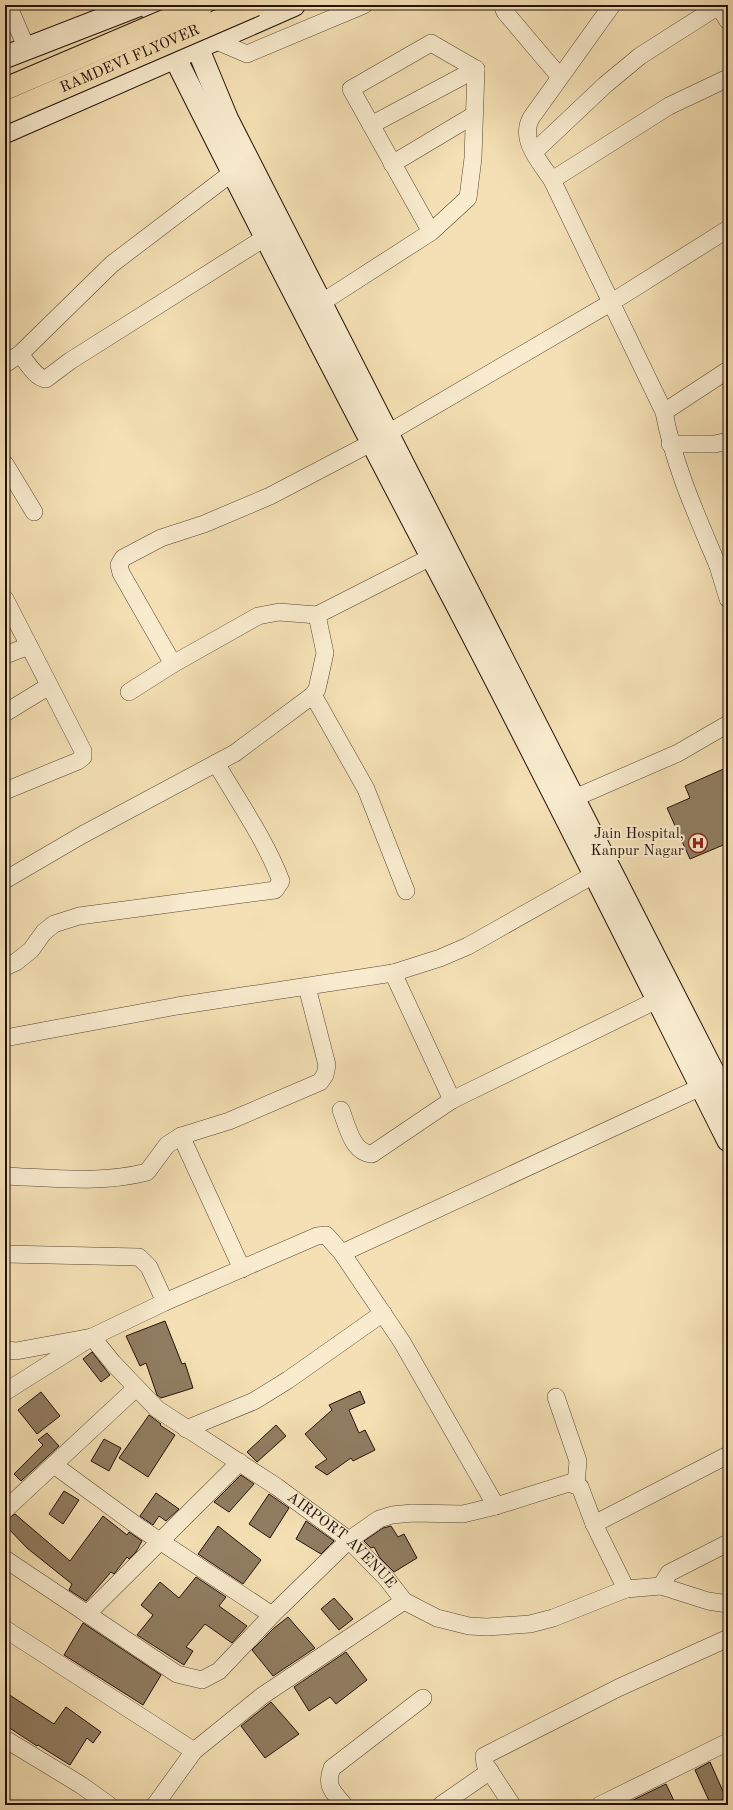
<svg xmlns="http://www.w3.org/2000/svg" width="733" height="1810" font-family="'Old Standard TT',serif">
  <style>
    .building { fill: #907d61; stroke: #231108 }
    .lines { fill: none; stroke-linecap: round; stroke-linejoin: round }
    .minor-casing { stroke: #574533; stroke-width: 18 }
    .secondary-casing { stroke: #231108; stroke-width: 24 }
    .minor { stroke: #f8ebce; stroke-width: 17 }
    .secondary { stroke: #f8ebce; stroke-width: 22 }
    .trunk-bridge-casing { stroke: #231108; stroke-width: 24; stroke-linecap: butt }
    .trunk-bridge { stroke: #f4e0b4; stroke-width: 22 }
    .labels { text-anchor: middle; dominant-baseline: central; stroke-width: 4; stroke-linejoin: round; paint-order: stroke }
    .street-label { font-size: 15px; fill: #231108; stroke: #f8ebce }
    .poi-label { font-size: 15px; fill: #231108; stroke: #f8ebce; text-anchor: end }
  </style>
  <rect width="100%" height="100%" fill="#f4e0b4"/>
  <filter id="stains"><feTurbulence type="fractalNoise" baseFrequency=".005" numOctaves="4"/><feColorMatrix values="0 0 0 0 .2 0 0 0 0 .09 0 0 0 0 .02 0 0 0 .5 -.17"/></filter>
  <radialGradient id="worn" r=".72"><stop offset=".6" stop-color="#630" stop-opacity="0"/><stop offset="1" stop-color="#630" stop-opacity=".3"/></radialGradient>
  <g class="building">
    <polygon points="728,767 728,843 690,859 667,808 690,798 685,786"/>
    <polygon points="165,1321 182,1364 185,1363 193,1388 161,1398 157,1395 146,1363 140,1366 126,1336"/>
    <polygon points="92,1352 110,1375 101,1382 83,1359"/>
    <polygon points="360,1391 365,1403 349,1410 359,1433 365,1430 375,1450 353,1461 351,1458 327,1475 315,1467 327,1459 305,1434 332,1410 329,1405"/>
    <polygon points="41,1392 60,1416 37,1434 18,1410"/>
    <polygon points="149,1415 161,1424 160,1425 175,1435 148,1477 119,1458"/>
    <polygon points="276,1425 286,1436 257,1462 247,1452"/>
    <polygon points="47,1433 59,1446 21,1481 14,1474 43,1445 38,1440"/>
    <polygon points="104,1439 121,1448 109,1471 91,1461"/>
    <polygon points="241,1475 254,1484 229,1512 214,1502"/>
    <polygon points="64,1491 79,1500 63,1524 49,1514"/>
    <polygon points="156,1493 179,1509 166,1521 159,1516 153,1525 140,1516"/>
    <polygon points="269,1494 289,1508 270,1538 249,1524"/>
    <polygon points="15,1514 70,1561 103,1516 127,1535 129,1532 142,1541 136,1552 129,1559 127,1557 114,1574 111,1572 86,1601 69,1590 72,1584 27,1548 5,1525 5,1520"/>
    <polygon points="306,1521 334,1541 321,1554 296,1539"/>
    <polygon points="218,1526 261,1560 243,1584 198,1554"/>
    <polygon points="391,1526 398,1537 404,1534 417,1558 394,1572 380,1558 374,1547 371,1548 364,1541 383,1528"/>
    <polygon points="196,1577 226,1597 219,1606 247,1626 232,1643 205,1624 186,1647 193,1651 184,1665 137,1635 153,1615 141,1605 160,1582 179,1598"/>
    <polygon points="334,1598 353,1619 339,1630 321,1609"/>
    <polygon points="288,1617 315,1648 273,1676 252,1650 274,1628"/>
    <polygon points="83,1623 161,1675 143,1705 64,1655"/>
    <polygon points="346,1652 367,1680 336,1704 330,1697 309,1711 294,1687"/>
    <polygon points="5,1692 54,1724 66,1707 101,1732 93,1743 87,1738 70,1765 38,1745 37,1746 5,1725"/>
    <polygon points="271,1702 299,1734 265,1758 241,1726"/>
    <polygon points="710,1762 726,1798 711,1805 695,1770"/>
    <polygon points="666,1784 676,1805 623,1805"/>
  </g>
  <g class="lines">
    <defs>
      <g id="minor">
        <polyline points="8,5 27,49"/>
        <polyline points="502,5 505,12 560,77"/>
        <path d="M612,5L531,118C519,140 540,162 552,180L664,412C674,466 697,516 718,566L728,563"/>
        <polyline points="718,5 728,21"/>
        <polyline points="214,40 247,54 364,5"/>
        <polyline points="371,125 476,69"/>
        <polyline points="534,152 605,85 640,56 720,5"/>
        <polyline points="392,164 474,115"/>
        <polyline points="552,180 669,106 728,78"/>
        <polyline points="321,303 431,232 468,198 473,158 476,69 431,43 351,89 431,232"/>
        <path d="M20,354C27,362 35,378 46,379L70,361L266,237"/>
        <polyline points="5,364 20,354 112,264 233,172"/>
        <polyline points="664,412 728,370"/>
        <polyline points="670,444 715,444 728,441"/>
        <polyline points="5,464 34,512"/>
        <polyline points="718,566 728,599"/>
        <polyline points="5,599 83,751 83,757 78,761 5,791"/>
        <polyline points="5,655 29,646"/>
        <polyline points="173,664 121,573 119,565 123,558 161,538 204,524 270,496 371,443 612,302 728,229"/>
        <polyline points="129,692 173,664 258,616 279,612 317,615 431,557"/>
        <polyline points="313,695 366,789 406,891"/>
        <polyline points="5,713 49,686"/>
        <polyline points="563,803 678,753 728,724"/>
        <polyline points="5,880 82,835 235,753 313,695 317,689 325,653 317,615"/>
        <path d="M5,967L16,962L31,950L44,932L54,924L79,916L275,890L281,881C265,839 238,801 216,763"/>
        <polyline points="393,973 452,1100"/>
        <polyline points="5,1038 177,1006 393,973 440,958 468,946 604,869"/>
        <path d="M341,1110C347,1125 352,1153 372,1154L452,1100L657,1000"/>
        <polyline points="181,1136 242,1269"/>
        <path d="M5,1176C52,1178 101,1184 147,1172L167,1145L181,1136L229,1121L320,1082L325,1075L327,1065L307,987"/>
        <polyline points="342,1253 701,1087"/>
        <polyline points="5,1254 139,1257 149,1267 165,1302"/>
        <polyline points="5,1350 16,1351 92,1337 165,1302 317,1236 326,1235 342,1253 402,1342 496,1506"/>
        <path id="s1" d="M5,1392L92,1337L113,1363L157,1409L277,1487L349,1540L387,1579L404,1601L437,1618L469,1626L487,1627L530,1624L553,1618L626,1589L661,1586L708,1601L728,1604"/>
        <polyline points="556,1397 578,1461 576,1484"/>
        <polyline points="186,1429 254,1401 288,1380 383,1313"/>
        <polyline points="54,1465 140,1528 272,1615"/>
        <polyline points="5,1510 136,1388"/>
        <polyline points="594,1524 728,1455"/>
        <polyline points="5,1559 177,1674 202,1680 219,1671 272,1615 349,1540 379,1519 392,1515 412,1513 463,1514 496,1506 569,1483 580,1487 594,1524 626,1589"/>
        <polyline points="661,1586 669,1573 728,1543"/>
        <polyline points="87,1614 240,1462"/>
        <polyline points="5,1629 194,1751"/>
        <polyline points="5,1739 81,1785 109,1805"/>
        <polyline points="155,1805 194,1751 262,1696 404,1601"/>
        <path d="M344,1805C333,1792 325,1786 332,1768L423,1698"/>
        <polyline points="441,1805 490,1771"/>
        <polyline points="512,1805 485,1764 484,1756 618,1688 724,1640"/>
        <polyline points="600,1805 728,1742"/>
      </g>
      <g id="secondary">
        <path d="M149,5C245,200 346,393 447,586C543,769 635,955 728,1140"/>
        <polyline points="184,15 227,119 728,1101"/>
        <polyline points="5,57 139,5"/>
        <polyline points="5,132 294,5"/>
      </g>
    </defs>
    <use href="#minor" class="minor-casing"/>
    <use href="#secondary" class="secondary-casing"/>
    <use href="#minor" class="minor"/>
    <use href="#secondary" class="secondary"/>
    <defs>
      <g id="trunk-bridge">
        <polyline points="5,89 202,5"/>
        <path id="s2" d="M5,113L255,5"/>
      </g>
    </defs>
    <use href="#trunk-bridge" class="trunk-bridge-casing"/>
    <use href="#trunk-bridge" class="trunk-bridge"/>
  </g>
  <defs>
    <symbol id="hospital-ring" viewBox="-11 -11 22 22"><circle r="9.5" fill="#f8ebce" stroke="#8f2418" stroke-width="1.5"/><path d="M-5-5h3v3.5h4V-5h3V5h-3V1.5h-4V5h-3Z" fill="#8f2418"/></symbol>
  </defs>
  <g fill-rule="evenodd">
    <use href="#hospital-ring" x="687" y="832" width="22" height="22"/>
  </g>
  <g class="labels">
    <g class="street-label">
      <text stroke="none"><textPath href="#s2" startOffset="136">RAMDEVI FLYOVER</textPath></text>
      <text stroke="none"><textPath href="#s1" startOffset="427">AIRPORT AVENUE</textPath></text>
    </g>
    <g class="poi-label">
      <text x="684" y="834">Jain Hospital,<tspan x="684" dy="17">Kanpur Nagar</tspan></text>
    </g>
  </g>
  <rect width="733" height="1810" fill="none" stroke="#f4e0b4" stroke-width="20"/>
  <rect x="6" y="6" width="721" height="1798" fill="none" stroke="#231108" stroke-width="2"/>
  <rect x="10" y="10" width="713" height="1790" fill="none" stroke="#231108"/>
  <rect width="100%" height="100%" filter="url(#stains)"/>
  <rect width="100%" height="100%" fill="url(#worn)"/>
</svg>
